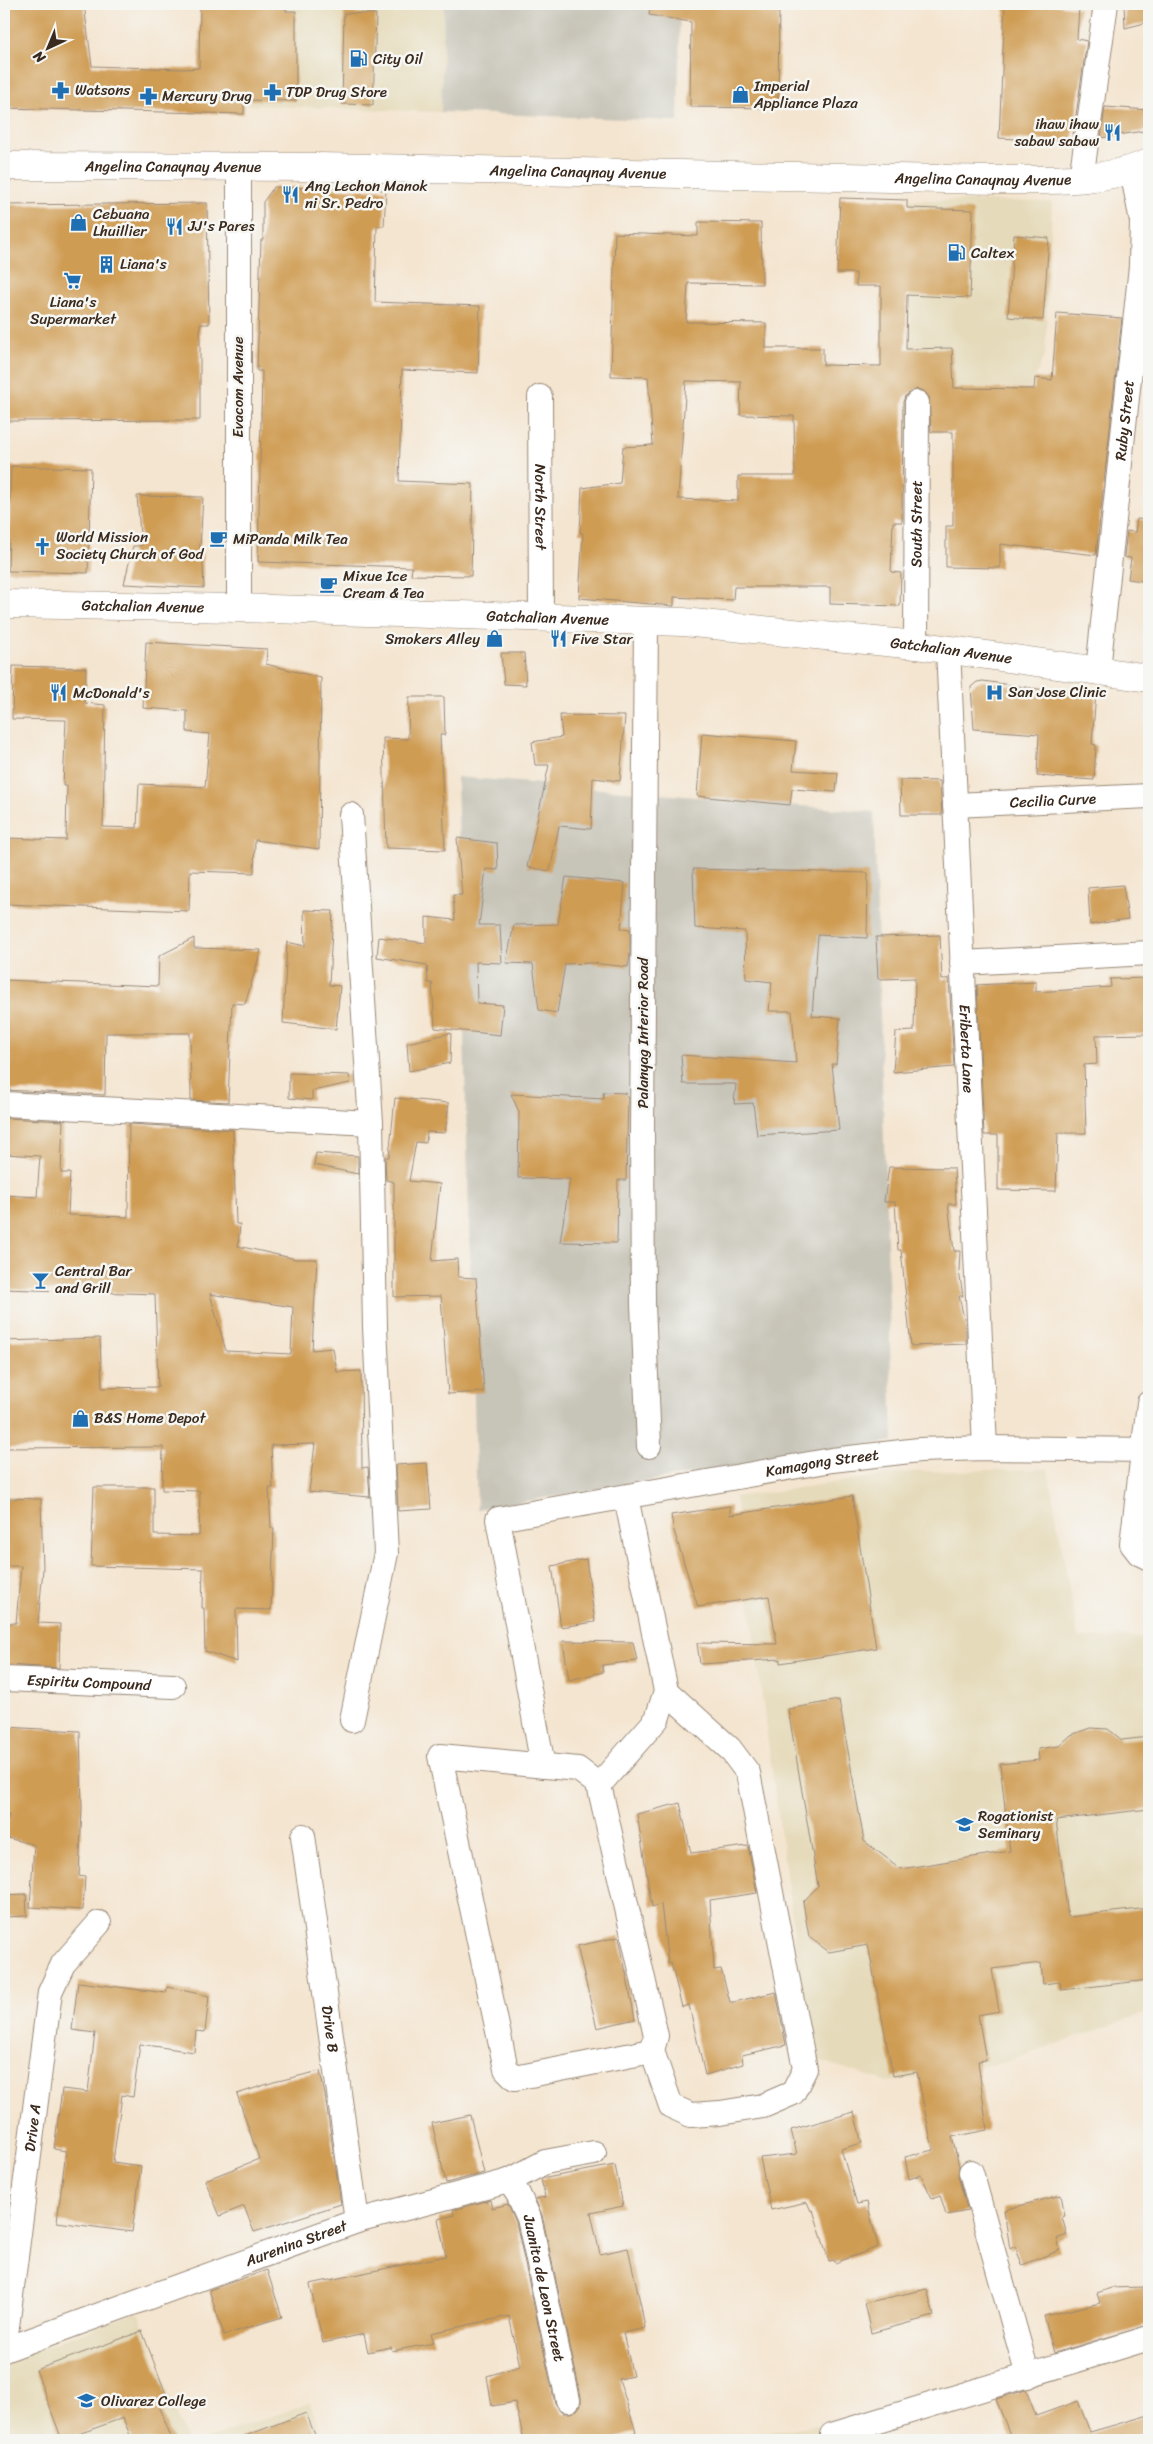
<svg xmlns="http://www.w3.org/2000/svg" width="1153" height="2444" font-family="Sriracha,sans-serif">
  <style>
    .built { fill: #e5daba }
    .industrial { fill: #c7c4b8 }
    .building { fill: #cf9c53; fill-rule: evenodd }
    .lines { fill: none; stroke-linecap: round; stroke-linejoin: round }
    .minor-casing { stroke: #988877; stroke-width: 26 }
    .tertiary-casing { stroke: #988877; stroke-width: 29 }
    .secondary-casing { stroke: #988877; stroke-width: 29 }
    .minor { stroke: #fff; stroke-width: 24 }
    .tertiary { stroke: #fff; stroke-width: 28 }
    .secondary { stroke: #fff; stroke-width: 28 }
    .labels { text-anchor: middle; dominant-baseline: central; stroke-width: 5; stroke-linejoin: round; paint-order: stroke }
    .poi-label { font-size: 15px; fill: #3b2a1e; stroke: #f6f6f2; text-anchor: start }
    .street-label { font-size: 15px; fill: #3b2a1e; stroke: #f6f6f2 }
  </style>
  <rect width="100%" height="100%" fill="#f6f6f2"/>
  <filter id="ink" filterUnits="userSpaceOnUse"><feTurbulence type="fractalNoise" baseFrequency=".02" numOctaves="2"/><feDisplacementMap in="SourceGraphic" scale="10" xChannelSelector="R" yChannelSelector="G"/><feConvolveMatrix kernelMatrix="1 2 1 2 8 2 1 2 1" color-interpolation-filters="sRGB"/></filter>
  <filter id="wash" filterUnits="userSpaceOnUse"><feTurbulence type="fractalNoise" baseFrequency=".0096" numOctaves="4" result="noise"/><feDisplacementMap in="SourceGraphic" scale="20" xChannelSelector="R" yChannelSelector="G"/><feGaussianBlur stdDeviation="1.12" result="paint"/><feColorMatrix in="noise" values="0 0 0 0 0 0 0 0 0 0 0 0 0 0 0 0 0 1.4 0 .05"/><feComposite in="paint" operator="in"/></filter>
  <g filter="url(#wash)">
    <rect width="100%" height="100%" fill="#f4e5d0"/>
    <g class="built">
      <polygon points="250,4 444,4 441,112 247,105"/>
      <polygon points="910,200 1052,202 1045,354 1030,388 910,387"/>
      <polygon points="1048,1469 1078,1638 1149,1637 1149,2012 1003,2063 888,2082 811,2058 735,1497 910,1472"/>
      <polygon points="138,2312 186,2440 4,2440 4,2362"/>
      <polygon points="310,2403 324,2440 204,2440"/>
      <polygon points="817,2425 821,2440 722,2440 734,2437"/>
    </g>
    <g class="industrial">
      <polygon points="444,4 680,4 678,121 441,112"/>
      <polygon points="457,777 874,812 893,1441 477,1509"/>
    </g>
    <g id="blocks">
      <g class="building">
        <polygon points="4,4 84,4 92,66 184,69 199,68 200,4 287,4 286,11 296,11 296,101 244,100 244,114 4,108"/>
        <polygon points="650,4 779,4 778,108 690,107 691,22 649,15"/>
        <polygon points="1005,4 1048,4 1079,8 1077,39 1087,41 1072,142 999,138"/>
        <polygon points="1124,4 1149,4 1149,22 1125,28"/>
        <polygon points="344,13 376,14 373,105 342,104"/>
        <polygon points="1105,107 1149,110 1149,130 1101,138"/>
        <polygon points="274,187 386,190 384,226 377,226 375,302 480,306 478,373 402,370 399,481 473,484 471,576 411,575 412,567 258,562 262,371 257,371 261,240 263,240 263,202"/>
        <path d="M840,198L907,200V208L973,210L970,298L907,295L906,349L952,348L954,388L1034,389L1035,378L1052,380L1057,313L1122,318L1096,555L1000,544V568L946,567V526H953V432H931L929,397L924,391L917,389L905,396L903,402L902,522H893L891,572L901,573L900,606L830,604V587H734L733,600L674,597V606L579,598L583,533H580L582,488L620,483L623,447L653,445L648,377L611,376L615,233L698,236V222L761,223L762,284L688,283L686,322L766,323V348H823V365L881,366V286H856V273H837ZM686,381L741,382L740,415L794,416L795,476H738V501L678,499Z"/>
        <polygon points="207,203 209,324 200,324 200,420 6,421 4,205"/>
        <polygon points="1014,235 1049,238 1043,320 1008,317"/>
        <polygon points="11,466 91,468 88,573 8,571"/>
        <polygon points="137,496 203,497 200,548 202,548 204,588 124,584 133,546 141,546"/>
        <polygon points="1137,519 1149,520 1149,582 1128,579 1131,558 1124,557 1127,531 1135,532"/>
        <polygon points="146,642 267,649 266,664 321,678 319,849 255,840 254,873 190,871 189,911 4,904 5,838 66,840 67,786 63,786 66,720 12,719 13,666 86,668 85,703 105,705 103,827 137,828 139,784 205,787 210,734 187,732 187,711 143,708"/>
        <polygon points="501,653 524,653 526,685 504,684"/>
        <polygon points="983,681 1066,693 1066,690 1096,693 1092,744 1096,745 1094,780 1037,776 1039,734 974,729 971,687 977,682"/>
        <polygon points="409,697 444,697 445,735 440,735 445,850 386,848 383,738 408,739"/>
        <polygon points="560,715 625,716 620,781 593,778 591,829 559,826 550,871 527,867 549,765 535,765 532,742 562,737"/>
        <polygon points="702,733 796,741 793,770 838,773 836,792 792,789 790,805 697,796"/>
        <polygon points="900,780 940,781 942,815 901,815"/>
        <polygon points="457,838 497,843 498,870 486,869 479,925 500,925 502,963 476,962 477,1003 503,1005 500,1035 435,1028 432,983 428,983 427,965 377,957 379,937 426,943 426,917 455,920 453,895 462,895"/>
        <polygon points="693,869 868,873 867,938 818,935 812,1016 840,1018 836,1064 832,1064 839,1130 757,1135 753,1103 734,1104 736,1084 683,1084 681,1055 796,1063 792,1011 769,1011 772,982 746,979 745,931 695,928"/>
        <polygon points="566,877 625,883 621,928 630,929 630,954 628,967 591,963 565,964 557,1013 539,1010 533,964 506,963 514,925 558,924"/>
        <polygon points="1123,885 1128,919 1090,925 1088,888"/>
        <polygon points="304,910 333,911 329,985 340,986 336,1029 283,1023 287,942 305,946"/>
        <polygon points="940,935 942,980 949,978 954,1067 893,1072 896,1032 914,1031 915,978 878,979 876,937"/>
        <polygon points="194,938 194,948 261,950 245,1004 232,1003 228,1102 191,1100 190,1033 106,1033 105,1095 4,1090 4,980 158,986 159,956"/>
        <polygon points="1149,978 1149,1034 1096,1035 1097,1064 1084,1065 1086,1133 1058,1133 1056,1191 998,1190 998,1135 984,1135 977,985 1036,982 1036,992 1111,987 1110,979"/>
        <polygon points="451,1033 450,1063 409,1071 407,1043"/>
        <polygon points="289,1073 349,1075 350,1083 312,1091 312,1100 289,1098"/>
        <polygon points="603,1092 625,1093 628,1099 626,1180 618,1180 617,1243 560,1242 570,1179 518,1178 519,1112 511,1094 604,1099"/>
        <polygon points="395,1098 449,1103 445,1133 427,1132 426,1143 416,1142 409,1181 440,1184 432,1261 457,1259 458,1277 476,1278 484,1392 448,1394 441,1296 394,1297 394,1182 386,1180 385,1157 389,1157"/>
        <path d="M4,1118L63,1121L61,1173H70L68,1215L128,1217L129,1124L233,1130L236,1224H240L238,1246L296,1259H317L312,1350L333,1348L337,1372L361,1371L362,1468L368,1467L370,1497L309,1492L315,1444L271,1445L273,1488H269L271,1528H274L271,1610L236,1609L237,1662L205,1651L204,1608H202L203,1569L91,1566L94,1487H154V1535L199,1536L200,1491L162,1490L163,1447L4,1448V1341L100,1338L102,1388L158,1387L155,1294L4,1289V1195L37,1197L40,1156L4,1154ZM210,1294L293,1307L291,1354L226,1351Z"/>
        <polygon points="316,1153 358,1156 358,1174 314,1165"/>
        <polygon points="889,1167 954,1168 956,1204 948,1204 954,1251 960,1251 959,1271 963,1296 959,1296 966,1328 966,1344 911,1346 901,1250 898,1250 895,1202 884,1202"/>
        <polygon points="427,1463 431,1509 398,1511 396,1465"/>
        <polygon points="852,1496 876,1648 780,1663 780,1659 700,1664 697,1643 777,1644 769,1596 698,1607 674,1531 671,1515 730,1506 730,1515"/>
        <polygon points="4,1498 41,1499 43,1569 38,1623 60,1624 59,1668 4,1665 4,1623 16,1623 21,1566 4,1566"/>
        <polygon points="586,1559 595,1622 561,1627 552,1566"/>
        <polygon points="563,1641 633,1642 637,1661 602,1665 603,1672 569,1680"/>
        <polygon points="839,1700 864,1841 901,1869 1010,1851 1000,1764 1039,1760 1038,1749 1059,1746 1071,1735 1090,1728 1108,1729 1122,1740 1149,1737 1149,1809 1056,1820 1068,1917 1149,1908 1149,1980 1061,1990 1060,1982 1043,1984 1041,1963 992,1969 999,2011 978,2015 986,2060 978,2061 987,2130 952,2137 959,2166 958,2176 968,2211 946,2215 940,2195 932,2198 921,2175 909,2179 905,2157 933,2150 917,2072 893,2076 868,1945 829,1952 809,1937 803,1902 818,1886 788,1709"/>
        <polygon points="4,1727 80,1731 82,1808 79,1876 85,1877 83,1910 30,1907 34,1845 4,1837 9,1815 4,1814"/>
        <polygon points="680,1803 691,1853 748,1846 757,1893 710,1900 714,1970 721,1969 730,2002 734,2002 776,1992 786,2045 742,2055 743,2064 705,2075 689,2005 682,2007 671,1963 668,1964 661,1904 652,1907 637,1814"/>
        <polygon points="26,1894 27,1916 4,1917 4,1895"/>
        <polygon points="619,1937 635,2019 597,2028 577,1946"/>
        <polygon points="78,1982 166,1993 167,1987 209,1996 205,2032 196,2031 194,2052 140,2044 133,2097 122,2095 113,2162 141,2166 132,2232 57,2222 66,2151 54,2149 62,2089 88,2092 95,2033 72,2030"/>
        <polygon points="320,2071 325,2095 341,2204 254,2232 244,2206 220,2216 205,2180 259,2159 237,2094 274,2082"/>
        <polygon points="854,2112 862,2143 841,2149 857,2204 867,2202 878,2247 835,2263 834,2260 829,2261 813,2210 811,2211 807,2202 771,2210 760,2158 797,2154 791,2130"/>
        <polygon points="470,2115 484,2173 446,2183 432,2123"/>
        <polygon points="615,2165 623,2206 591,2213 600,2254 628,2248 641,2306 645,2328 623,2333 633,2376 619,2379 636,2432 611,2440 524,2440 515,2402 492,2406 487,2376 520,2366 509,2316 431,2333 434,2343 392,2351 391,2347 368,2352 364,2334 323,2343 310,2284 446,2256 438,2219 454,2215 453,2210 490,2200 492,2208 508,2204 516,2222 555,2403 563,2413 570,2413 577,2410 581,2405 581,2397 542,2215 535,2199 545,2197 541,2179"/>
        <polygon points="1061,2195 1065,2216 1062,2217 1067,2235 1057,2239 1060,2250 1022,2265 1015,2246 1010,2249 1004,2210"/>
        <polygon points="267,2270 282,2317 224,2335 209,2290"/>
        <polygon points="1143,2287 1149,2302 1149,2325 1054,2353 1044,2316 1100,2303 1097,2293 1111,2288"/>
        <polygon points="927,2289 934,2316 871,2333 864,2303"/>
        <polygon points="142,2331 169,2402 159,2405 172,2440 132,2440 123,2418 62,2440 36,2370"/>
        <polygon points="1026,2390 1036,2416 1078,2401 1090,2432 1149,2415 1149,2440 1012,2440 996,2399"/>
        <polygon points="306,2413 317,2440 240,2440 240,2438"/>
      </g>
    </g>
  </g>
  <g filter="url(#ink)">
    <use href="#blocks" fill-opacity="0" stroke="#988877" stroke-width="1"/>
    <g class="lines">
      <defs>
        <g id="minor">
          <polyline points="1081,179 1106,4"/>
          <path id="s1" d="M540,397L541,617"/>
          <polyline points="239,608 239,167"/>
          <polyline points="646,621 642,1130 643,1304 649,1446"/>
          <path id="s2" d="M916,645L917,403"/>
          <path id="s3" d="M948,649L985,1448"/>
          <path id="s4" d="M1098,670L1141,266L1142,221L1132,171"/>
          <path id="s5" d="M955,805L1149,796"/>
          <polyline points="351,815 371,1123 375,1327 386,1553 352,1720"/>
          <polyline points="962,963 1149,953"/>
          <polyline points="4,1104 371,1123"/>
          <polyline points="1149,1403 1132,1544 1139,1553 1149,1558"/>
          <path id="s6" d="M4,1679L173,1686"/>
          <path id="s7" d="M543,1766L498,1519L832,1460L919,1450L985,1448L1149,1450"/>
          <polyline points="599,1785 657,1719 666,1691 626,1497"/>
          <path id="s8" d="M303,1836L357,2221"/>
          <polyline points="652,2051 515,2078 506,2069 440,1756 578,1769 599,1785 656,2036 652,2051 671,2106 691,2115 720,2113 763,2106 793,2093 805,2069 748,1773 730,1749 666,1691"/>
          <polyline points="971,2172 1028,2376"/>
          <path id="s9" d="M509,2181L518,2194L529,2218L568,2400"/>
          <path id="s10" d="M4,2350L357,2221L509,2181L545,2162L594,2153"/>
          <path id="s11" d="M4,2350L50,1992L63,1964L99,1923"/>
          <polyline points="834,2440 832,2435 1149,2338"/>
        </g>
        <g id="tertiary">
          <path id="s12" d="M4,604L239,608L683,622L916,645L1149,678"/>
        </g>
        <g id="secondary">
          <path id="s13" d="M4,166L318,167L998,180C1049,180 1102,183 1149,163"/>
        </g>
      </defs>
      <use href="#minor" class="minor-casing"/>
      <use href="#tertiary" class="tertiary-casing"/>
      <use href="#secondary" class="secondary-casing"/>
      <use href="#minor" class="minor"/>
      <use href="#tertiary" class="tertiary"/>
      <use href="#secondary" class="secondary"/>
    </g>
  </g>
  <defs>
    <symbol id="fuel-bare" viewBox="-9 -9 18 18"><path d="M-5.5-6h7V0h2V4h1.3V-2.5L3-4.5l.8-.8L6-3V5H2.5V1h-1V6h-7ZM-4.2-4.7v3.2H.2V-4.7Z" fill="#1f6fb2" stroke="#f6f6f2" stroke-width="2.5" paint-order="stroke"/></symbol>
    <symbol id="pharmacy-bare" viewBox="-9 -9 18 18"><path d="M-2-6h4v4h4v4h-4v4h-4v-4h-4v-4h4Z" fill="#1f6fb2" stroke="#f6f6f2" stroke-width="2.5" paint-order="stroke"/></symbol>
    <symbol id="shop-bare" viewBox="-9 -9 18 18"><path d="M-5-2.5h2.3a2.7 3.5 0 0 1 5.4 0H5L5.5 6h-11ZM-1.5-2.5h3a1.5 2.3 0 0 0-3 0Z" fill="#1f6fb2" stroke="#f6f6f2" stroke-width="2.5" paint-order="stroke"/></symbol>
    <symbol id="restaurant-bare" viewBox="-9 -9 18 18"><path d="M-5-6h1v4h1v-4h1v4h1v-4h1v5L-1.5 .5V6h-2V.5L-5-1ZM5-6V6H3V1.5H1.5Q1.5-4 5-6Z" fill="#1f6fb2" stroke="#f6f6f2" stroke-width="2.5" paint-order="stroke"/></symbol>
    <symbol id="building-bare" viewBox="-9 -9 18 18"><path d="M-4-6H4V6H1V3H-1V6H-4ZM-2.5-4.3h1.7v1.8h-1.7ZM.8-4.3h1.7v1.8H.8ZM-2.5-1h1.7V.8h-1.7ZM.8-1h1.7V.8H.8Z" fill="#1f6fb2" stroke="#f6f6f2" stroke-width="2.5" paint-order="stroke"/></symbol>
    <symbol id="supermarket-bare" viewBox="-9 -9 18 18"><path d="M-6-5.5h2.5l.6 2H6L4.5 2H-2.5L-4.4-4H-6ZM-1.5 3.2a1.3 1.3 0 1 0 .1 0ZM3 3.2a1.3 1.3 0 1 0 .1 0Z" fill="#1f6fb2" stroke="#f6f6f2" stroke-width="2.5" paint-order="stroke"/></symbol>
    <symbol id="cafe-bare" viewBox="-9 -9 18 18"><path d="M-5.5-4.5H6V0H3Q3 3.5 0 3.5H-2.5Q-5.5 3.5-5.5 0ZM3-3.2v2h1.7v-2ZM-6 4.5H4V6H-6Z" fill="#1f6fb2" stroke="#f6f6f2" stroke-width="2.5" paint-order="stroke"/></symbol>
    <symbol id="church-bare" viewBox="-9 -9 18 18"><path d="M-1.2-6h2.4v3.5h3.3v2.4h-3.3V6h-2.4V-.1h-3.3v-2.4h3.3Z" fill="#1f6fb2" stroke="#f6f6f2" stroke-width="2.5" paint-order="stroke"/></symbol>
    <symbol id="hospital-bare" viewBox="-9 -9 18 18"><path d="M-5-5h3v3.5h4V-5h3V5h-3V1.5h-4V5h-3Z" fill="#1f6fb2" stroke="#f6f6f2" stroke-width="2.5" paint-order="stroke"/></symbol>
    <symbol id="bar-bare" viewBox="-9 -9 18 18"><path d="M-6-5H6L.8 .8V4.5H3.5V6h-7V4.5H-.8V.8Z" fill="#1f6fb2" stroke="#f6f6f2" stroke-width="2.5" paint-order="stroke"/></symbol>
    <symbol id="university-bare" viewBox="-9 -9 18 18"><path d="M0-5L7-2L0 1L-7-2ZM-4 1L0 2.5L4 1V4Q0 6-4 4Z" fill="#1f6fb2" stroke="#f6f6f2" stroke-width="2.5" paint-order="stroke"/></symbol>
  </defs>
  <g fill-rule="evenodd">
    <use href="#fuel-bare" x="346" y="46" width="25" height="25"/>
    <use href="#pharmacy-bare" x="48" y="78" width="25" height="25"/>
    <use href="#pharmacy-bare" x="260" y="80" width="25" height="25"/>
    <use href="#shop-bare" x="728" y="82" width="25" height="25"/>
    <use href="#pharmacy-bare" x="136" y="84" width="25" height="25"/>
    <use href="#restaurant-bare" x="1100" y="120" width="25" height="25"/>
    <use href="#restaurant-bare" x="278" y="182" width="25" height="25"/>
    <use href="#shop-bare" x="66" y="210" width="25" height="25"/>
    <use href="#restaurant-bare" x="162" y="214" width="25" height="25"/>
    <use href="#fuel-bare" x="944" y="240" width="25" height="25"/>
    <use href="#building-bare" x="94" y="252" width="25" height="25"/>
    <use href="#supermarket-bare" x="60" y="268" width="25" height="25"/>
    <use href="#cafe-bare" x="206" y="526" width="25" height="25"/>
    <use href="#church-bare" x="30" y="534" width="25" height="25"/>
    <use href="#cafe-bare" x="316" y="572" width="25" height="25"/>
    <use href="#shop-bare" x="482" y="626" width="25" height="25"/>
    <use href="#restaurant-bare" x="546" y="626" width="25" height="25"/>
    <use href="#hospital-bare" x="982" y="680" width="25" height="25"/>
    <use href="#restaurant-bare" x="46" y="680" width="25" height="25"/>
    <use href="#bar-bare" x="28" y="1268" width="25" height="25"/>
    <use href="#shop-bare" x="68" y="1406" width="25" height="25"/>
    <use href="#university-bare" x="952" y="1812" width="25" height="25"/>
    <use href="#university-bare" x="74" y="2388" width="25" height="25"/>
  </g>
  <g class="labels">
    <g class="poi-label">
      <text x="373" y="59">City Oil</text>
      <text x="754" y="86">Imperial<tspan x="754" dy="17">Appliance Plaza</tspan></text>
      <text x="75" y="90">Watsons</text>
      <text x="286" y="92">TDP Drug Store</text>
      <text x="162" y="96">Mercury Drug</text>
      <text x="1099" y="124" text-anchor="end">ihaw ihaw<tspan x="1099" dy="17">sabaw sabaw</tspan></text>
      <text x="305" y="186">Ang Lechon Manok<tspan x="305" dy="17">ni Sr. Pedro</tspan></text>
      <text x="93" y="214">Cebuana<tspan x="93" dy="17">Lhuillier</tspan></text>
      <text x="188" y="226">JJ's Pares</text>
      <text x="971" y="253">Caltex</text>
      <text x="120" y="264">Liana's</text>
      <text x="73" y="302" text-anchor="middle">Liana's<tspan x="73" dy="17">Supermarket</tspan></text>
      <text x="56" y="537">World Mission<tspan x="56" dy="17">Society Church of God</tspan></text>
      <text x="233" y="539">MiPanda Milk Tea</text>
      <text x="343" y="576">Mixue Ice<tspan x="343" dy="17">Cream &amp; Tea</tspan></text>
      <text x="480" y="639" text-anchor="end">Smokers Alley</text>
      <text x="572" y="639">Five Star</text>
      <text x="1008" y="692">San Jose Clinic</text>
      <text x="73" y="693">McDonald's</text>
      <text x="55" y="1271">Central Bar<tspan x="55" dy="17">and Grill</tspan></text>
      <text x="94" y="1418">B&amp;S Home Depot</text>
      <text x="978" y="1816">Rogationist<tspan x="978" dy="17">Seminary</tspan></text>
      <text x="101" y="2401">Olivarez College</text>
    </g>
    <g class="street-label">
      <text stroke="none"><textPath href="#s13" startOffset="169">Angelina Canaynay Avenue</textPath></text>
      <text stroke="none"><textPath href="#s13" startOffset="574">Angelina Canaynay Avenue</textPath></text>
      <text stroke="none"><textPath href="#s13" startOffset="979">Angelina Canaynay Avenue</textPath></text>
      <text transform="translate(238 387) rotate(-90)">Evacom Avenue</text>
      <text stroke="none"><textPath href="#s4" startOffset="251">Ruby Street</textPath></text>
      <text stroke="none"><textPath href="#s1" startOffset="110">North Street</textPath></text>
      <text stroke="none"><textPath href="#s2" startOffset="121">South Street</textPath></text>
      <text stroke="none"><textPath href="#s12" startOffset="139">Gatchalian Avenue</textPath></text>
      <text stroke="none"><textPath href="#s12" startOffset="544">Gatchalian Avenue</textPath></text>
      <text stroke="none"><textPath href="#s12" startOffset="949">Gatchalian Avenue</textPath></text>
      <text stroke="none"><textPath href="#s5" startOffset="98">Cecilia Curve</textPath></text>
      <text transform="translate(643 1033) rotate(-90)">Palanyag Interior Road</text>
      <text stroke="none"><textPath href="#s3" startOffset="400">Eriberta Lane</textPath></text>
      <text stroke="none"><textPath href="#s7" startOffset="580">Kamagong Street</textPath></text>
      <text stroke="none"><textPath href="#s6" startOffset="85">Espiritu Compound</textPath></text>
      <text stroke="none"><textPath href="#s8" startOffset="195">Drive B</textPath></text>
      <text stroke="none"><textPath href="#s11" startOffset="224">Drive A</textPath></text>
      <text stroke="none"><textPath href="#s10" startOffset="311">Aurenina Street</textPath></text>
      <text stroke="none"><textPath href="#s9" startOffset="114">Juanita de Leon Street</textPath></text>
    </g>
  </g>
  <rect width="1153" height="2444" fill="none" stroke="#f6f6f2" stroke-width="20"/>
  <g transform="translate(48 48) rotate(224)" stroke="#f6f6f2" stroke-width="4" paint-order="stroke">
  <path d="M0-4L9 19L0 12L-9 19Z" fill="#3b2a1e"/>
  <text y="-8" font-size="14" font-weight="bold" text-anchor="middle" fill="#3b2a1e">N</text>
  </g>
</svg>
